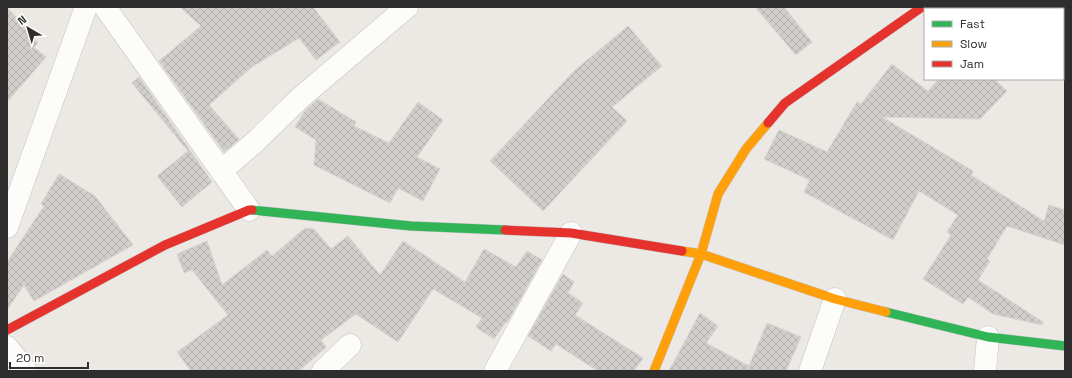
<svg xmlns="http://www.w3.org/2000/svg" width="1072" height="378" font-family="'Space Grotesk',sans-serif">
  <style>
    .building { fill: url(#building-cross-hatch); stroke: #d7d4d0 }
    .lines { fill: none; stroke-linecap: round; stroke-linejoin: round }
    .street-casing { stroke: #c5c4c5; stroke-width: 23 }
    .fast-casing { stroke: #c5c4c5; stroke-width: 10 }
    .slow-casing { stroke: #c5c4c5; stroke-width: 10 }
    .jam-casing { stroke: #c5c4c5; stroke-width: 10 }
    .street { stroke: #fcfcfb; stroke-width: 22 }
    .fast { stroke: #30b455; stroke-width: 9 }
    .slow { stroke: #ff9f0a; stroke-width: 9 }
    .jam { stroke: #e5322d; stroke-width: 9 }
  </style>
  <defs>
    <pattern id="building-cross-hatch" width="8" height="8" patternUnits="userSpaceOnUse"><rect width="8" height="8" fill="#d1cecb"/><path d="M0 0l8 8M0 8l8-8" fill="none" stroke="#b4b1af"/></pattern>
  </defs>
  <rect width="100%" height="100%" fill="#ece8e4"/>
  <g class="building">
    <polygon points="7,7 38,43 34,47 46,57 7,102"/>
    <polygon points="180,7 313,7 340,42 316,60 299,38 252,67 209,105 239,139 224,152 159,61 201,26"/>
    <polygon points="755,7 784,7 812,42 796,55"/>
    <polygon points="628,26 662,66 612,107 627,121 543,211 490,161 574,71"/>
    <polygon points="892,64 928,91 939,79 994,79 1007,91 980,119 882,117 973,171 971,175 1044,221 1049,205 1065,210 1065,245 1007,226 987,259 990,261 978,280 1043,322 1042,325 993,314 968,297 963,304 923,279 951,235 947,232 958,215 919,191 893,240 804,192 810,180 764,159 779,130 827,152 857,102 861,104"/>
    <polygon points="139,77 212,182 182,207 157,176 188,151 132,83"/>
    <polygon points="318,99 356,122 354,126 389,143 418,102 443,120 417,157 440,169 423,201 398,188 390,203 314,165 316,140 295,127 304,112"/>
    <polygon points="59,174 95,196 133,245 34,301 24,285 7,310 7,262 44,206 41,204"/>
    <polygon points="305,228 314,229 331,249 348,236 380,275 403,241 465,282 484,249 516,267 527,251 542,260 507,323 506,322 494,339 476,327 482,318 433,289 398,342 356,314 321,340 326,347 299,371 191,371 177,352 228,315 192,270 184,273 177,254 207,241 222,285 267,250 272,256"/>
    <polygon points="563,274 574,282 568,293 583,303 575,315 643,358 634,371 598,371 556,344 551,351 528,336"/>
    <polygon points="700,313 718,326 706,343 749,366 767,323 801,337 786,371 669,371"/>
  </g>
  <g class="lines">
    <defs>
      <g id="street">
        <polyline points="105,7 249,210"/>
        <polyline points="1008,7 1010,9"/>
        <polyline points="1063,59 1065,61"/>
        <polyline points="221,171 255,142 299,99 407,7"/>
        <polyline points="7,227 86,7"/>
        <polyline points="7,347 26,371"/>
        <polyline points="323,371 350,345"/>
        <polyline points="495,371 571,233"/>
        <polyline points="810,371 835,299"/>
        <polyline points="985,371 988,337"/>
      </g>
      <g id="fast">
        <polyline points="252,210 411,226 505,230"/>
        <polyline points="886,312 988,337 1065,346"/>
      </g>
      <g id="slow">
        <polyline points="682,251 701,254 835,299 886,312"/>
        <polyline points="654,371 701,254 718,194 746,149 768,123"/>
      </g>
      <g id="jam">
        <polyline points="768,123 785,103 922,7"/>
        <polyline points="505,230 571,233 682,251"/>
        <polyline points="7,330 165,245 249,210 252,210"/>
      </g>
    </defs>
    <use href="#street" class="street-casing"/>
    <use href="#fast" class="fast-casing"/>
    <use href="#slow" class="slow-casing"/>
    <use href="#jam" class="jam-casing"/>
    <use href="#street" class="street"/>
    <use href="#fast" class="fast"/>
    <use href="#slow" class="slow"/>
    <use href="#jam" class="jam"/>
  </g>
  <rect width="1072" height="378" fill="none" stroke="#2e2e2e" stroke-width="16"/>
  <rect x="924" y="8" width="140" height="72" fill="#ffffff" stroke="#ababab"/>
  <rect x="932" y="21" width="20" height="6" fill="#30b455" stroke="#ababab"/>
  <text x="960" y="28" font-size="12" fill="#2e2e2e">Fast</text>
  <rect x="932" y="41" width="20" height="6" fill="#ff9f0a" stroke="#ababab"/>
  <text x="960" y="48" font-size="12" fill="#2e2e2e">Slow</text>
  <rect x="932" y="61" width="20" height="6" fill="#e5322d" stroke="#ababab"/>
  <text x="960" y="68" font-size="12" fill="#2e2e2e">Jam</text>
  <g transform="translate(28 28) rotate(322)" stroke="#ffffff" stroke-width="3" paint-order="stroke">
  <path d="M0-3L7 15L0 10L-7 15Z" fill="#2e2e2e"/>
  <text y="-6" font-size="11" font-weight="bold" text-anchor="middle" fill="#2e2e2e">N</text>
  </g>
  <path d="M10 362v6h78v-6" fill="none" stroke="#2e2e2e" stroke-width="2"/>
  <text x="16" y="362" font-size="12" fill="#2e2e2e" stroke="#ffffff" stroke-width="3" paint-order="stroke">20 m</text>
</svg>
